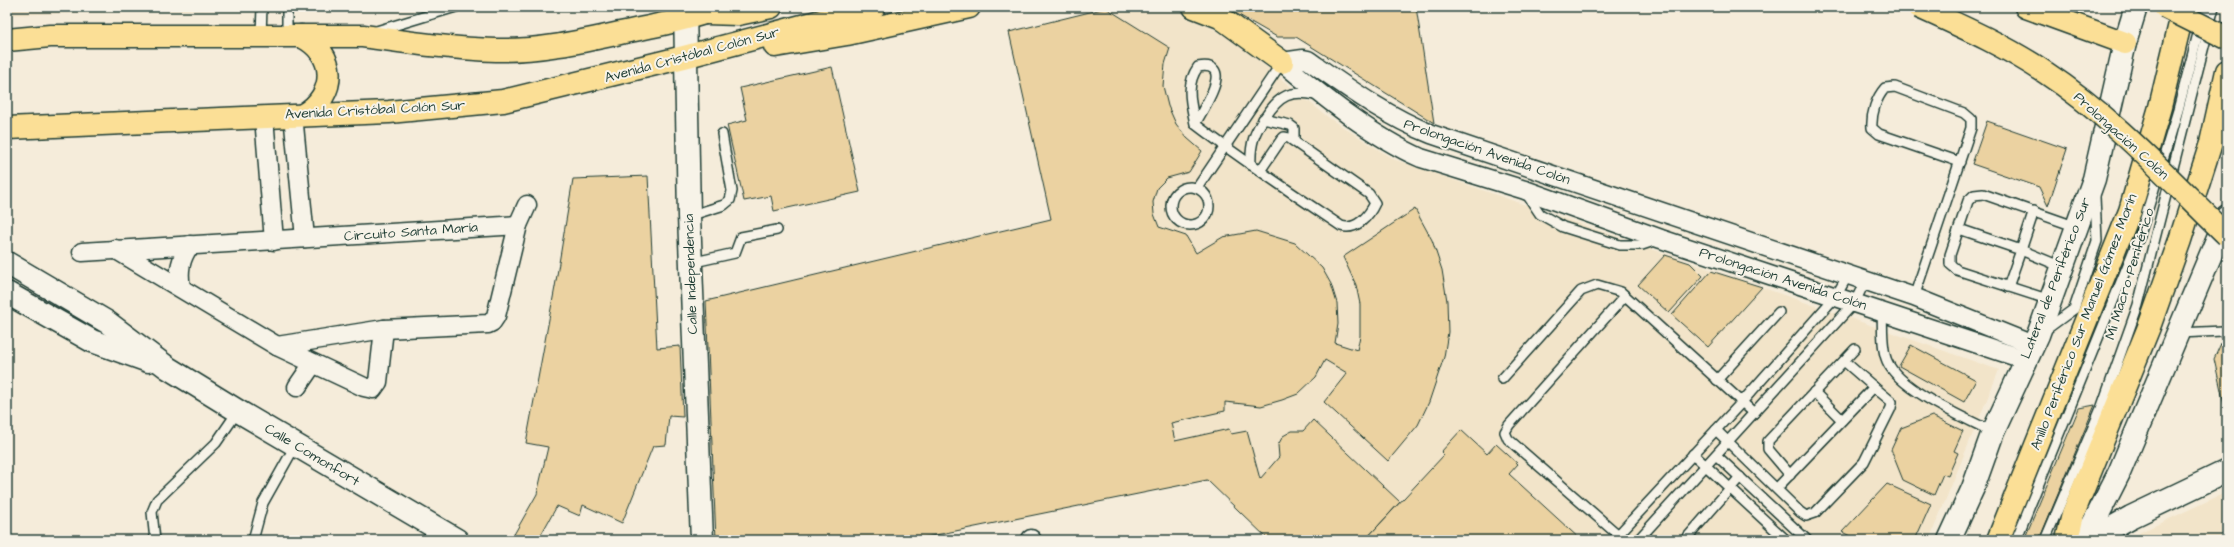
<svg xmlns="http://www.w3.org/2000/svg" width="2234" height="547" font-family="'Architects Daughter',sans-serif">
  <style>
    .built { fill: #f2e4c9 }
    .building { fill: #ebd2a1; stroke: #1f3d34 }
    .lines { fill: none; stroke-linecap: round; stroke-linejoin: round }
    .lane-casing { stroke: #1f3d34; stroke-width: 12 }
    .street-casing { stroke: #1f3d34; stroke-width: 21 }
    .secondary-casing { stroke: #1f3d34; stroke-width: 25 }
    .primary-casing { stroke: #1f3d34; stroke-width: 25 }
    .highway-casing { stroke: #1f3d34; stroke-width: 25 }
    .lane { stroke: #f7f3e8; stroke-width: 9 }
    .street { stroke: #f7f3e8; stroke-width: 18 }
    .secondary { stroke: #f7f3e8; stroke-width: 22 }
    .primary { stroke: #fbdf96; stroke-width: 22 }
    .highway { stroke: #fbdf96; stroke-width: 22 }
    .primary-bridge-casing { stroke: #1f3d34; stroke-width: 25; stroke-linecap: butt }
    .primary-bridge { stroke: #fbdf96; stroke-width: 22 }
    .labels { text-anchor: middle; dominant-baseline: central; stroke-width: 4; stroke-linejoin: round; paint-order: stroke }
    .street-label { font-size: 14px; fill: #1f3d34; stroke: #f7f3e8 }
  </style>
  <rect width="100%" height="100%" fill="#f5ecda"/>
  <filter id="ink" filterUnits="userSpaceOnUse"><feTurbulence type="fractalNoise" baseFrequency=".025" numOctaves="2"/><feDisplacementMap in="SourceGraphic" scale="8" xChannelSelector="R" yChannelSelector="G"/><feConvolveMatrix kernelMatrix="1 2 1 2 8 2 1 2 1" color-interpolation-filters="sRGB"/></filter>
  <g filter="url(#ink)">
    <g class="built">
      <polygon points="7,7 280,7 7,15"/>
      <polygon points="1110,7 1177,7 1237,43 1329,118 1393,159 1999,370 1929,540 1269,540 1207,480 911,540 716,540 706,301 1051,219 1009,32"/>
      <polygon points="2227,492 2227,540 2136,540 2139,533"/>
    </g>
    <g class="building">
      <polygon points="1225,7 1416,7 1434,123 1296,37 1277,37"/>
      <polygon points="1106,8 1170,48 1165,64 1163,86 1168,106 1176,124 1187,138 1202,151 1189,172 1167,178 1157,188 1153,202 1154,214 1159,227 1186,236 1196,253 1223,237 1256,231 1295,243 1322,268 1331,284 1337,303 1338,324 1335,343 1357,350 1360,336 1360,304 1356,285 1343,257 1415,209 1432,240 1442,270 1447,301 1448,332 1444,357 1429,402 1418,425 1388,461 1324,402 1347,373 1325,360 1316,377 1298,394 1282,400 1261,406 1225,402 1225,411 1171,423 1175,441 1229,429 1231,434 1247,431 1260,479 1279,457 1278,445 1283,436 1292,431 1303,431 1313,420 1400,502 1365,540 1269,540 1207,480 911,540 716,540 706,301 1051,219 1009,32"/>
      <polygon points="832,67 860,192 774,211 771,196 744,201 727,125 747,120 740,88"/>
      <polygon points="1987,121 2067,149 2048,206 2039,187 1972,164"/>
      <polygon points="648,176 657,348 680,346 683,417 669,416 666,445 653,446 622,523 583,505 580,516 557,506 538,540 515,540 512,538 537,494 548,447 526,443 555,287 573,179"/>
      <polygon points="1665,255 1690,263 1703,276 1669,313 1638,285"/>
      <polygon points="1711,271 1762,287 1708,347 1672,315"/>
      <polygon points="2227,330 2227,417 2214,359"/>
      <polygon points="1911,345 1976,380 1964,402 1899,366"/>
      <polygon points="2095,405 2039,540 2024,540 2079,408"/>
      <polygon points="1932,416 1963,431 1954,451 1958,453 1948,476 1943,474 1934,495 1903,480 1891,450 1901,428"/>
      <polygon points="1461,430 1487,454 1496,444 1518,464 1509,474 1581,540 1365,540 1444,455 1441,452"/>
      <polygon points="1887,484 1931,504 1915,540 1858,540 1842,532"/>
    </g>
    <g class="lines">
      <defs>
        <g id="lane">
          <polyline points="666,7 682,17"/>
          <polyline points="373,32 456,7"/>
          <polyline points="261,35 262,7"/>
          <polyline points="287,36 287,7"/>
          <polyline points="1263,119 1290,125 1294,128 1294,141"/>
          <path d="M1195,124C1202,111 1237,60 1198,67C1185,85 1191,103 1195,124C1242,160 1292,193 1341,226C1356,231 1369,216 1375,203L1369,194L1289,138L1284,137L1281,140L1260,171"/>
          <path d="M1251,165C1250,144 1254,132 1266,116C1280,95 1290,90 1316,95"/>
          <circle cx="1190" cy="206" r="19"/>
          <polyline points="1197,188 1282,62"/>
          <polyline points="1526,193 1540,214 1563,227 1620,245 1642,245 1657,240"/>
          <polyline points="2034,211 2021,250 2062,267"/>
          <polyline points="689,216 724,205 730,200 732,191 722,134"/>
          <polyline points="1959,229 2021,250 2008,287"/>
          <polyline points="690,263 735,253 741,237 777,230"/>
          <path d="M1914,297L1971,128V119L1964,113L1895,87L1885,88C1876,98 1871,114 1872,128L1879,134L1960,162"/>
          <polyline points="2050,300 1957,270 1950,264 1950,255 1968,201 1974,195 1983,194 2077,227"/>
          <path d="M1882,312C1883,327 1881,347 1887,361C1899,390 1965,418 1993,432"/>
          <polyline points="2044,331 2074,309 2097,241 2095,197"/>
          <polyline points="2179,333 2223,331"/>
          <polyline points="1844,361 1874,387"/>
          <polyline points="1502,379 1581,291 1597,285 1621,292 1754,413"/>
          <polyline points="1717,380 1779,312"/>
          <polyline points="1814,392 1842,420"/>
          <polyline points="1716,430 1800,512 1806,516 1815,513 1864,462 1891,408 1892,402 1874,387 1777,488"/>
          <polyline points="1693,454 1786,540"/>
          <polyline points="1716,455 1807,540"/>
          <polyline points="1790,475 1768,449 1768,441 1855,349"/>
          <polyline points="1618,535 1742,402 1836,296 1848,275"/>
          <polyline points="155,540 152,512 157,500 216,443 238,411"/>
          <polyline points="253,540 263,503 295,446"/>
          <polyline points="1624,540 1508,439 1505,432 1509,425 1625,296"/>
          <polyline points="1638,540 1855,302 1865,281"/>
          <polyline points="1685,540 1740,477"/>
          <polyline points="2016,540 2140,235 2178,110 2205,7"/>
          <polyline points="2045,540 2102,406 2138,305 2214,7"/>
        </g>
        <g id="street">
          <path d="M1282,62L1303,59L1308,60C1348,88 1386,116 1431,134L1914,297L2033,345"/>
          <path d="M1282,62C1322,96 1373,137 1421,158L1525,190L1661,239L2026,360"/>
          <polyline points="293,115 305,238"/>
          <polyline points="264,117 274,241"/>
          <polyline points="115,249 277,346 384,329 488,324 492,322 496,316 518,225 527,205"/>
          <polyline points="82,252 518,225"/>
          <path d="M181,288C178,271 180,259 190,245"/>
          <polyline points="277,346 364,387 373,389 378,382 384,329"/>
          <polyline points="297,387 312,365"/>
          <polyline points="1031,539 1032,540"/>
        </g>
        <g id="secondary">
          <polyline points="685,7 689,216 702,540"/>
          <polyline points="7,263 107,322 168,368 238,411 457,540"/>
          <polyline points="7,293 92,341 148,361"/>
          <polyline points="1949,540 1973,488 1993,432 2038,335 2094,179 2125,43 2136,7"/>
          <polyline points="2085,540 2119,473 2227,216"/>
          <polyline points="2090,540 2131,517 2227,471"/>
        </g>
        <g id="primary">
          <polyline points="1194,7 1220,17 1282,62"/>
          <polyline points="2026,7 2125,43"/>
          <polyline points="706,13 738,14 771,7"/>
          <path d="M301,36C337,53 338,95 303,115"/>
          <path d="M7,40L50,36H363C407,42 451,49 496,50C537,51 580,42 620,33C655,26 689,19 723,7"/>
          <polyline points="775,46 847,34 969,7"/>
          <polyline points="7,128 389,112 503,101 684,57 874,7"/>
        </g>
        <g id="highway">
          <polyline points="1998,540 2130,211 2160,107 2184,7"/>
          <polyline points="2067,540 2073,514 2149,327 2180,240 2211,143 2227,71"/>
        </g>
      </defs>
      <use href="#lane" class="lane-casing"/>
      <use href="#street" class="street-casing"/>
      <use href="#secondary" class="secondary-casing"/>
      <use href="#primary" class="primary-casing"/>
      <use href="#highway" class="highway-casing"/>
      <use href="#lane" class="lane"/>
      <use href="#street" class="street"/>
      <use href="#secondary" class="secondary"/>
      <use href="#primary" class="primary"/>
      <use href="#highway" class="highway"/>
      <defs>
        <g id="primary-bridge">
          <path d="M1919,7C1963,27 2006,46 2046,73C2113,117 2169,179 2227,235"/>
          <polyline points="2165,7 2227,38"/>
        </g>
      </defs>
      <use href="#primary-bridge" class="primary-bridge-casing"/>
      <use href="#primary-bridge" class="primary-bridge"/>
    </g>
  </g>
  <g class="labels">
    <g class="street-label">
      <text transform="translate(692 55) rotate(-15)">Avenida Cristóbal Colón Sur</text>
      <text transform="translate(375 110) rotate(-3)">Avenida Cristóbal Colón Sur</text>
      <text transform="translate(2121 136) rotate(42)">Prolongación Colón</text>
      <text transform="translate(1487 152) rotate(19)">Prolongación Avenida Colón</text>
      <text transform="translate(411 232) rotate(-4)">Circuito Santa María</text>
      <text transform="translate(691 274) rotate(-92)">Calle Independencia</text>
      <text transform="translate(2130 274) rotate(-73)">Mi Macro Periférico</text>
      <text transform="translate(2056 278) rotate(-69)">Lateral de Periférico Sur</text>
      <text transform="translate(1783 279) rotate(18)">Prolongación Avenida Colón</text>
      <text transform="translate(2084 322) rotate(-69)">Anillo Periférico Sur Manuel Gómez Morín</text>
      <text transform="translate(312 455) rotate(31)">Calle Comonfort</text>
    </g>
  </g>
  <rect width="2234" height="547" fill="none" stroke="#f7f3e8" stroke-width="24"/>
  <rect x="12" y="12" width="2210" height="523" fill="none" stroke="#1f3d34" stroke-width="1.5" filter="url(#ink)"/>
</svg>
